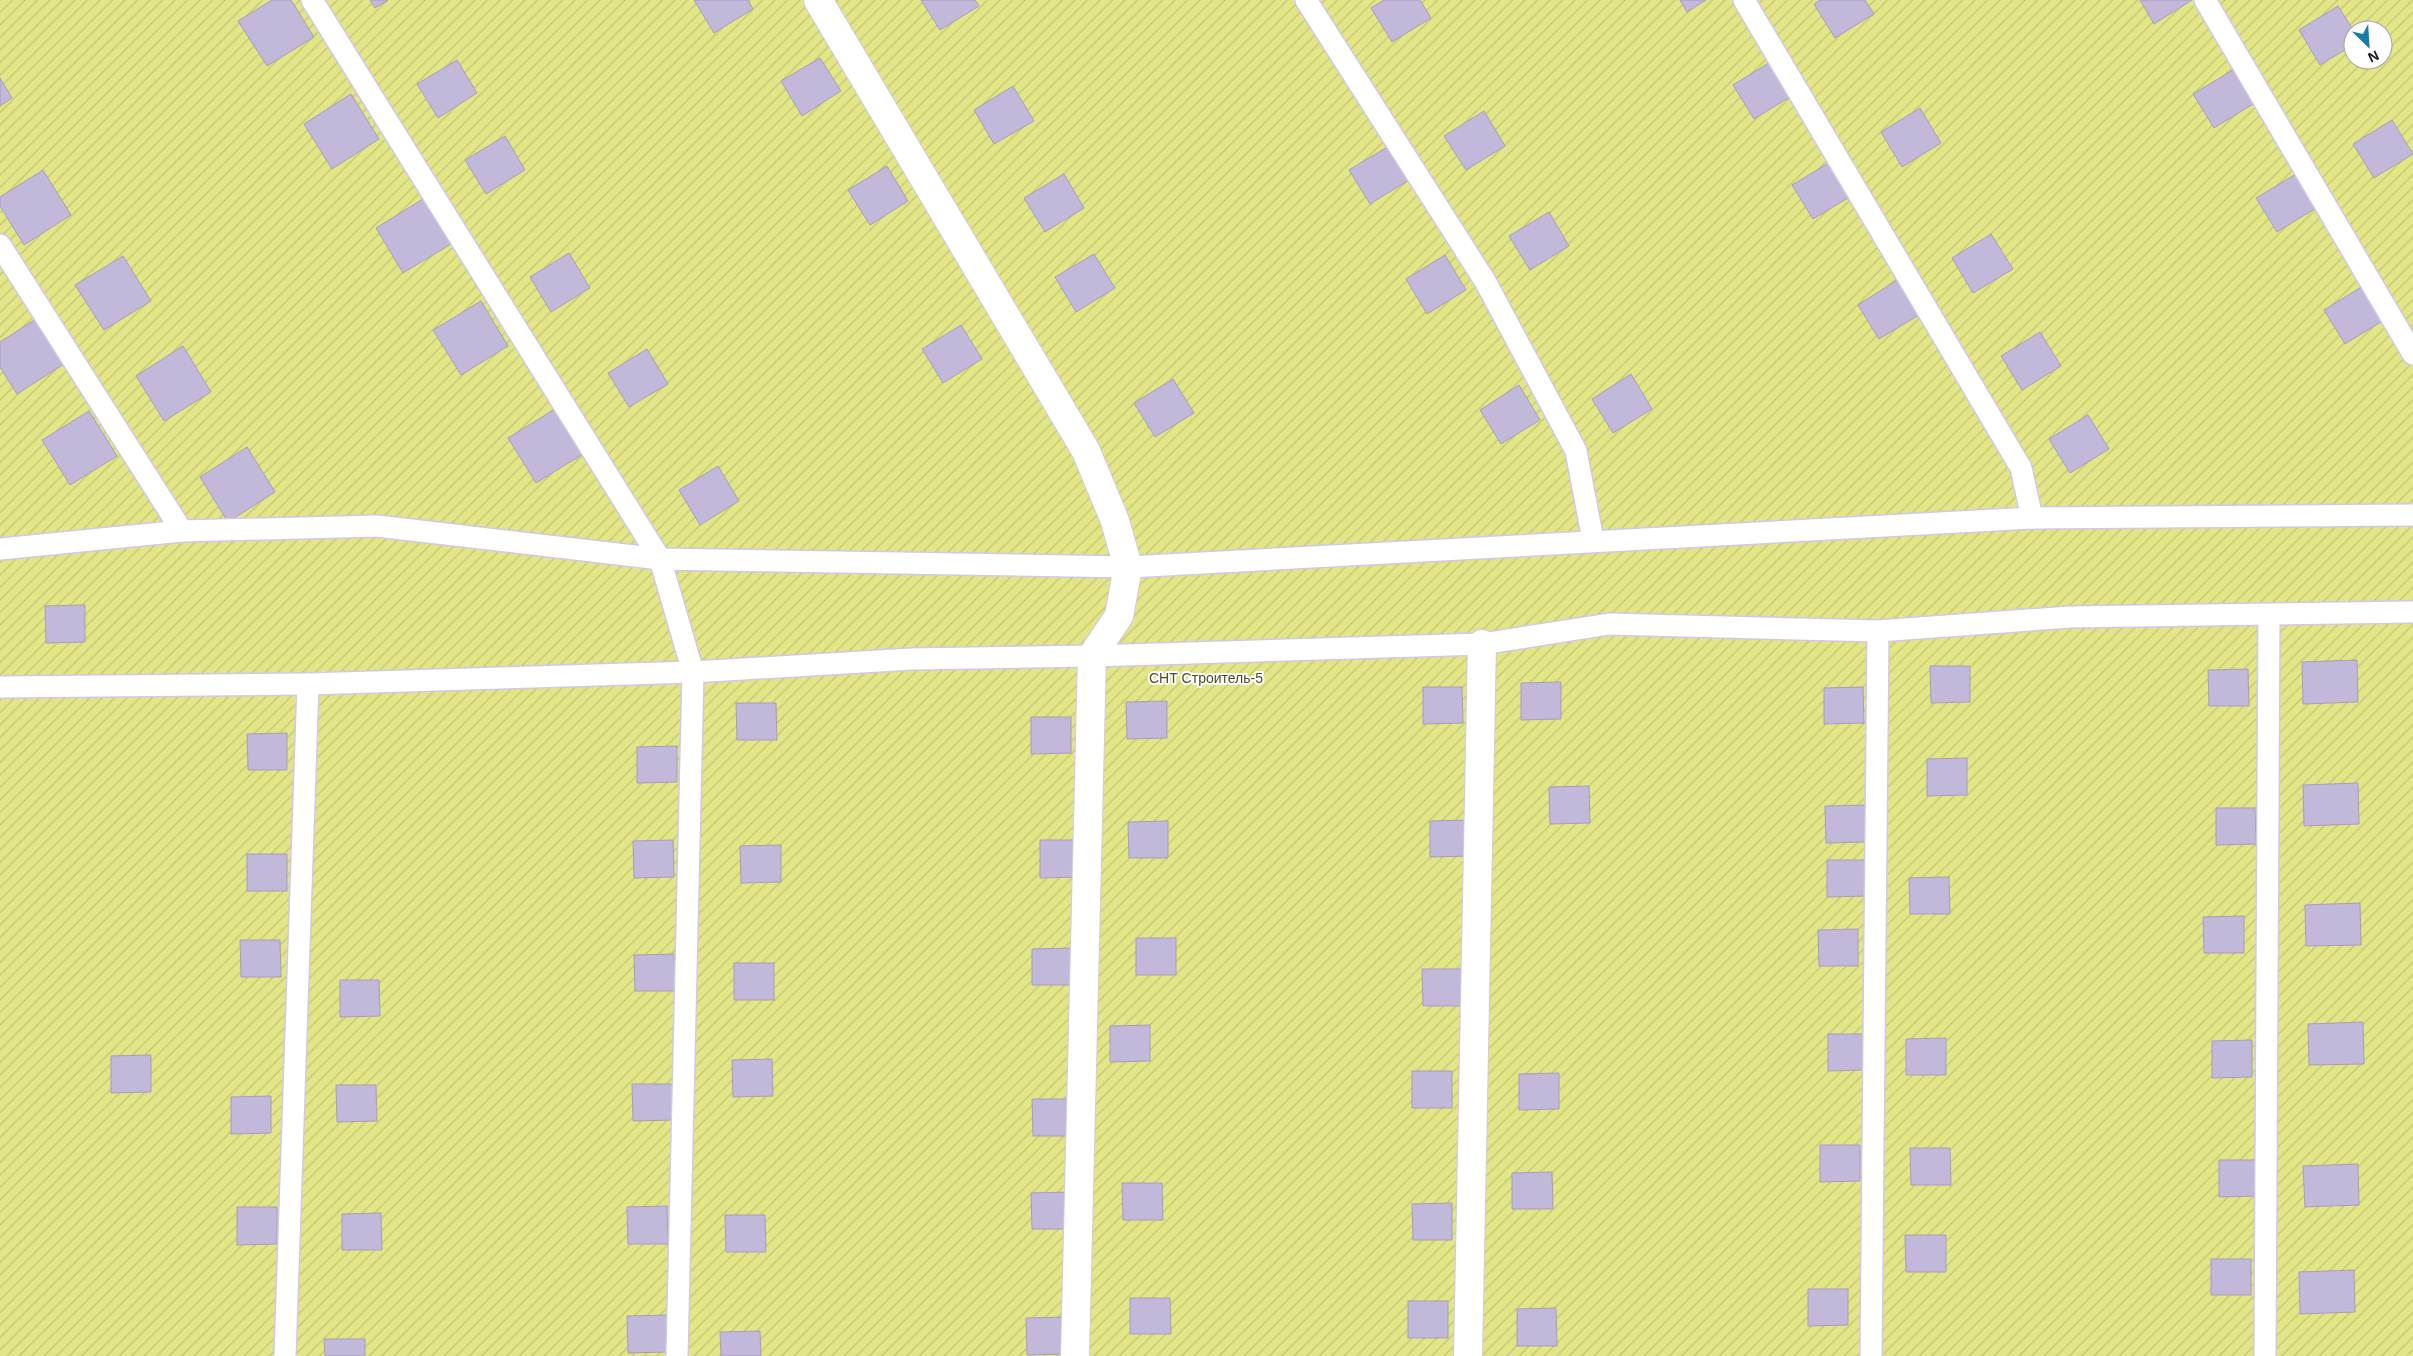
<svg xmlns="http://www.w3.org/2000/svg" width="2413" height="1356" font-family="Helvetica,sans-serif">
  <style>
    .garden { fill: url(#garden-furrows); fill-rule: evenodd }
    .building { fill: #c2b8da; stroke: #a69dbe }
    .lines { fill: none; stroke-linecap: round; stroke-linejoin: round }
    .service-casing { stroke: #d1c7ea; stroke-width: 24 }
    .minor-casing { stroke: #d1c7ea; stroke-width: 30 }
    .service { stroke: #fff; stroke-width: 21 }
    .minor { stroke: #fff; stroke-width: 28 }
    .labels { text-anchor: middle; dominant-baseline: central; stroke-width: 4; stroke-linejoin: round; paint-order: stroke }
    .park-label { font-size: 14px; fill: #4b4d23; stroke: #fff }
  </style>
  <defs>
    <pattern id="garden-furrows" width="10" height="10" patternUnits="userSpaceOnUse" patternTransform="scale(1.25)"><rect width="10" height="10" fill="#e3e687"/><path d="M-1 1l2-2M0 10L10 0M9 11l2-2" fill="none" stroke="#c2c474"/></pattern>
  </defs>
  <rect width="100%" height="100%" fill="#f7f5fd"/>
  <path class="garden" d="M0,0H2413V1356H0ZM2353,30H2383V60H2353Z"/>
  <g class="building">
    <polygon points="272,0 291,0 314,37 267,66 238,21"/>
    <polygon points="370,0 388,0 375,8"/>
    <polygon points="694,0 748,0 753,9 714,33"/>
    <polygon points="921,0 975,0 979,6 940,30"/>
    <polygon points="1384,0 1420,0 1431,18 1392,42 1371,8"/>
    <polygon points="1680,0 1706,0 1687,12"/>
    <polygon points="1820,0 1865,0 1874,14 1835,38 1814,4"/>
    <polygon points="2140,0 2192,0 2154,24"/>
    <polygon points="2338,6 2353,30 2353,45 2320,65 2299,30"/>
    <polygon points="820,58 841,91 802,116 781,81"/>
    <polygon points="457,60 477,93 438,118 417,84"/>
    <polygon points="1772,61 1793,95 1754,119 1733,85"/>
    <polygon points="2233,70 2253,104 2214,128 2193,94"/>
    <polygon points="0,78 12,98 0,106"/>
    <polygon points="1013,86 1034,121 994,144 974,110"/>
    <polygon points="351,94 379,139 332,169 304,124"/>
    <polygon points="1920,108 1941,143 1902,167 1881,132"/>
    <polygon points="1484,111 1505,146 1466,170 1444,136"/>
    <polygon points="2392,120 2413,154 2374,178 2353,144"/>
    <polygon points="505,136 525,170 486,194 465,160"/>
    <polygon points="1389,146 1409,180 1370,204 1349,170"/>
    <polygon points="1832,161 1853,195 1813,219 1792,185"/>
    <polygon points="887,166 908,201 870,225 848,190"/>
    <polygon points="43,170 71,215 24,245 0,206 0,197"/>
    <polygon points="1064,174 1084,208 1045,232 1024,198"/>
    <polygon points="2296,174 2316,208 2277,232 2256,198"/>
    <polygon points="423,199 451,244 403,273 376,228"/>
    <polygon points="1549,212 1569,246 1530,270 1509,236"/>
    <polygon points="1991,234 2013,269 1973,293 1952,258"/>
    <polygon points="569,253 590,288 551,312 530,277"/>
    <polygon points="1094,254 1115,288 1076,312 1055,277"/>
    <polygon points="1445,255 1466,290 1427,314 1406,279"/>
    <polygon points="123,256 151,301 104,330 75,285"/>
    <polygon points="1897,280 1919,315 1879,339 1858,305"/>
    <polygon points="2363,286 2384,320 2345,344 2324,310"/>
    <polygon points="481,301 508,346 461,375 433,330"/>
    <polygon points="36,319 64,364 17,394 0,367 0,342"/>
    <polygon points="961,325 982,359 943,383 922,349"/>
    <polygon points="2040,332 2061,366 2022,390 2001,356"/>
    <polygon points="183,346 211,392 164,421 136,376"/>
    <polygon points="647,349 668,384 629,407 608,373"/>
    <polygon points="1631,374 1652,409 1613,433 1592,399"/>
    <polygon points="1173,379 1194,413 1155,437 1134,403"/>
    <polygon points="1519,385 1540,420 1501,444 1480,410"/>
    <polygon points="555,409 583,454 536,483 508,438"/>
    <polygon points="89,411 117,456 70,485 42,440"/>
    <polygon points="2088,415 2109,449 2070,473 2049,439"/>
    <polygon points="247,447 275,492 228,522 200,477"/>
    <polygon points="718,466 739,501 700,525 679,490"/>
    <polygon points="85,605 85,642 46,643 45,606"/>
    <polygon points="2357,660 2358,702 2303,704 2302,662"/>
    <polygon points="1930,666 1970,666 1970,702 1931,703"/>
    <polygon points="2248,669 2249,706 2209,706 2208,670"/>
    <polygon points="1561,682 1561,719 1521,720 1521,683"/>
    <polygon points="1423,687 1462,687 1463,723 1423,724"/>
    <polygon points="1863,687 1864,723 1824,724 1824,688"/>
    <polygon points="1167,701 1167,738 1127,739 1126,702"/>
    <polygon points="736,703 776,703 777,740 737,740"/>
    <polygon points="1031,717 1071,717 1071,753 1031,754"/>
    <polygon points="287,733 287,770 248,770 247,734"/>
    <polygon points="677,746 677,782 637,783 637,747"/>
    <polygon points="1967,758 1967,795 1927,796 1927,759"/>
    <polygon points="2358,783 2359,824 2304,826 2303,785"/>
    <polygon points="1589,786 1590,823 1550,824 1549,787"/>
    <polygon points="1865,805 1865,842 1826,843 1825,806"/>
    <polygon points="2216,808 2255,808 2256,844 2216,845"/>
    <polygon points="1469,820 1470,856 1430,857 1430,821"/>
    <polygon points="1168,821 1168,858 1129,858 1128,822"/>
    <polygon points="673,840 674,877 634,878 633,841"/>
    <polygon points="1040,840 1080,840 1080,877 1040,878"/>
    <polygon points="781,845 781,882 741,883 740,846"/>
    <rect x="247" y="854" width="40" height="37"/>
    <polygon points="1827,860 1867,860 1867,896 1827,897"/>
    <polygon points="1949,877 1950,914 1910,914 1909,878"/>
    <polygon points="2360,903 2361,945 2306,946 2305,905"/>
    <polygon points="2244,916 2244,953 2204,953 2203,917"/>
    <polygon points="1858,929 1858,966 1819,966 1818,930"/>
    <rect x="1136" y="938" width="40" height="37"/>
    <polygon points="240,940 280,940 281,977 241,977"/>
    <polygon points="1072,948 1072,985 1032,985 1032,949"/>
    <polygon points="674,954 675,991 635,991 634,955"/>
    <rect x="734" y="963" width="40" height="37"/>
    <polygon points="1422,969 1463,969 1463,1006 1423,1006"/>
    <polygon points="340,980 379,980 380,1016 340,1017"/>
    <polygon points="2363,1022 2364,1064 2309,1065 2308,1024"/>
    <polygon points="1150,1025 1150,1061 1110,1062 1110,1026"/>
    <polygon points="1828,1034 1867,1034 1868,1070 1828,1071"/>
    <polygon points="1946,1038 1946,1075 1906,1075 1906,1039"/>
    <polygon points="2252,1040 2252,1077 2212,1078 2212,1041"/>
    <polygon points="151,1055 151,1092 111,1093 111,1056"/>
    <polygon points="772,1059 773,1096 733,1097 732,1060"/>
    <rect x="1412" y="1071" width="40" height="37"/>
    <polygon points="1559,1073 1559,1109 1519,1110 1519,1074"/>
    <polygon points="632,1084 672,1084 673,1120 633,1121"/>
    <polygon points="336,1085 376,1085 377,1121 337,1122"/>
    <polygon points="271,1096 271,1133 231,1134 231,1097"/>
    <polygon points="1032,1099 1072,1099 1073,1136 1033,1136"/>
    <polygon points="1820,1145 1860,1145 1860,1181 1820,1182"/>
    <polygon points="1910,1148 1950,1148 1951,1185 1911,1185"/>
    <polygon points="2219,1160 2259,1160 2259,1196 2219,1197"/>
    <polygon points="2358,1164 2359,1205 2305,1207 2303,1166"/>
    <polygon points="1552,1172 1553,1209 1512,1209 1512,1173"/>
    <polygon points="1122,1183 1162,1183 1163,1220 1123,1220"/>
    <polygon points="1071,1192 1072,1229 1032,1229 1031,1193"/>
    <polygon points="1452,1203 1452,1240 1413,1240 1412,1204"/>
    <polygon points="667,1206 668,1244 628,1244 627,1207"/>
    <polygon points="237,1207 277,1207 277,1244 237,1245"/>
    <polygon points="381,1213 382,1250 342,1250 342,1214"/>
    <polygon points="725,1215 765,1215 766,1252 726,1252"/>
    <polygon points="1905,1235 1946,1235 1946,1272 1906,1272"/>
    <rect x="2211" y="1259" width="40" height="36"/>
    <polygon points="2354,1270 2355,1312 2300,1314 2299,1272"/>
    <polygon points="1808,1289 1848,1289 1848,1325 1808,1326"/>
    <polygon points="1130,1298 1170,1298 1171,1334 1130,1334"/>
    <rect x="1408" y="1301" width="40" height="37"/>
    <polygon points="1556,1308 1557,1346 1517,1346 1517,1309"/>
    <polygon points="667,1315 667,1352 628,1353 627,1316"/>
    <polygon points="1066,1317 1067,1354 1027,1355 1026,1318"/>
    <polygon points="760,1331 761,1356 721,1356 720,1332"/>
    <polygon points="324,1339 365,1339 365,1356 325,1356"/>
  </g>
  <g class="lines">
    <defs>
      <g id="service">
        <polyline points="312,0 660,559 693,672 677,1356"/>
        <polyline points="1306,0 1485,281 1576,451 1593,540"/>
        <polyline points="1744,0 2021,468 2032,518"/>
        <polyline points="2205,0 2413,354"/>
        <polyline points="0,245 182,531"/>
        <polyline points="0,549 182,531 377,526 660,559 1128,567 2032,518 2413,515"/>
        <polyline points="0,687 308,684 693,672 912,659 1092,656 1482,644 1609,624 1878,631 2070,617 2413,612"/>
        <polyline points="285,1356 308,684"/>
        <polyline points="1871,1356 1878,631"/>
        <polyline points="2265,1356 2269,614"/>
      </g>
      <g id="minor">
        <polyline points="818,0 1086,451 1115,521 1128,567 1119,616 1092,656 1075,1356"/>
        <polyline points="1468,1356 1482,644"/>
      </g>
    </defs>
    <use href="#service" class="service-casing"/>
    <use href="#minor" class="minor-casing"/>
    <use href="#service" class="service"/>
    <use href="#minor" class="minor"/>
  </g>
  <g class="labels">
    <g class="park-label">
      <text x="1206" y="678">СНТ Строитель-5</text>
    </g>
  </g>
  <g transform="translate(2368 45) rotate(155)"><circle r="24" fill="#ffffff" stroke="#a3a1a6"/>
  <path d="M0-4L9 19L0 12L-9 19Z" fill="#167da8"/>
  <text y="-8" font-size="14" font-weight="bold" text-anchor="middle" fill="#191521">N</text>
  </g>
</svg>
